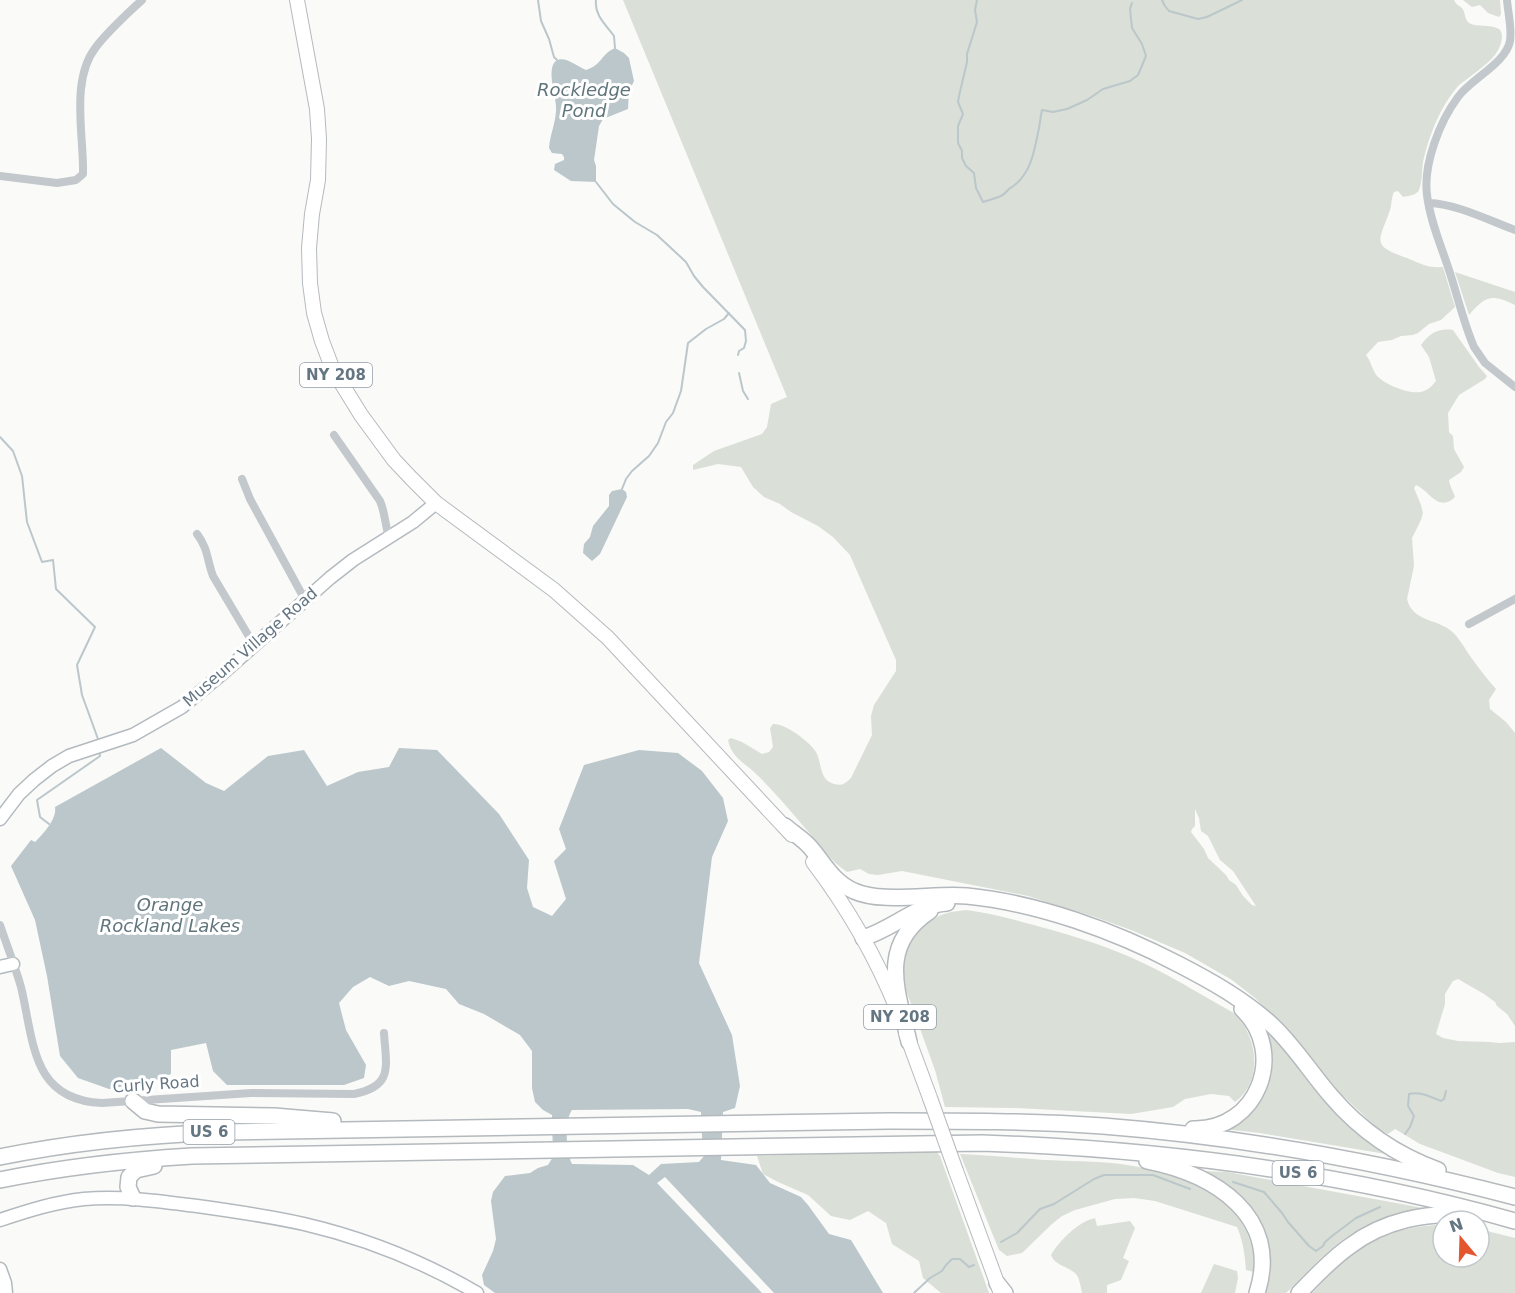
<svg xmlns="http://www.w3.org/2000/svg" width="1515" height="1293" font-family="'DejaVu Sans',sans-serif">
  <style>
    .green { fill: #dadfd7; fill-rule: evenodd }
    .water { fill: #bbc7cb; fill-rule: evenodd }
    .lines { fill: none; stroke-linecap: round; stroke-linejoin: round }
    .stream { stroke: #bbc7cb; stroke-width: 2 }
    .secondary-casing { stroke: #b3babf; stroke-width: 15 }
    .primary-casing { stroke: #b5babe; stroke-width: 16 }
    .highway-casing { stroke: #b4b9bd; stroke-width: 18 }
    .street { stroke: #c3c8cc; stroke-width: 8 }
    .secondary { stroke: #fff; stroke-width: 12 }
    .primary { stroke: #fff; stroke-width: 14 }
    .highway { stroke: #fff; stroke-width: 15 }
    .primary-bridge-casing { stroke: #b5babe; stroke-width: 16; stroke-linecap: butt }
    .primary-bridge { stroke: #fff; stroke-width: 14 }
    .labels { text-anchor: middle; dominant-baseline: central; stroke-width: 6; stroke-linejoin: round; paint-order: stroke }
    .shield { fill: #fff; stroke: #939fa8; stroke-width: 1.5 }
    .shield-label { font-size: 15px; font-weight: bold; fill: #657683 }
    .street-label { font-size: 16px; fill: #657683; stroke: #fff }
    .water-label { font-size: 18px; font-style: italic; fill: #60757c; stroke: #fff }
  </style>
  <rect width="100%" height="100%" fill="#fafaf8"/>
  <g class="green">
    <path d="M623,0H1454L1455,2C1457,5 1460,6 1462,8C1466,13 1464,21 1471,24C1476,27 1490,24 1499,29C1506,35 1499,50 1495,55C1487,65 1468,78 1458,86C1440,107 1429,135 1423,162C1422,169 1422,184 1419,190C1417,195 1408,196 1403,197L1398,191L1394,192C1391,198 1392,204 1390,210C1379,242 1370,245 1407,258C1422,264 1426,268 1443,267L1455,307L1441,320L1429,324L1418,333L1413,335L1401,336L1392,340L1378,342L1366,355C1371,361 1372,370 1377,376C1386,385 1408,394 1421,392C1428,390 1432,386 1436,381L1429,357L1421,345C1430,333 1438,328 1453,330L1479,367L1487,376L1485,379L1459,395L1448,413L1449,432L1453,436L1454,449L1464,467L1461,472L1449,480C1450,487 1453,491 1455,497C1438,513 1430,491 1416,485L1414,488L1421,505L1423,513L1421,520L1412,538L1414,566L1407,599C1412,621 1436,619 1450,630C1459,637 1463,646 1470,656C1478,667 1486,678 1496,689L1489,700L1490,709L1506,722L1515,733V1026L1507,1014L1497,1006L1495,1002L1484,994L1458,979L1453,981L1445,994V1004L1436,1034L1443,1038L1458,1041L1489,1042L1499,1043L1515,1042V1177L1498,1173L1439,1151L1420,1144L1395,1129L1388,1134L1379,1130L1336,1089L1290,1034L1255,998L1232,980L1185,953L1131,930L1095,917L1028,896L902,871L878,875L869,874L860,869L847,872C830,861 819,844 805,828C789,809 772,789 754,772C743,762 731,756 728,740L731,738L742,742L762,754L769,752L773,747L770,728L773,724C785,723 810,742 816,752C822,763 819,780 834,784C842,786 845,784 851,778L872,735L871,716L874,705L896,671V660L853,562L850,555L833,537L818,526L791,512L780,504L764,497L753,487L741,467L718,464L693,470V465L714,451L762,434L767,427L771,404L787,397ZM1195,809L1199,818L1201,831L1208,836L1220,860L1233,871L1256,906L1252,905L1243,896L1236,885L1229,880L1226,875L1208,858L1204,849L1191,832L1192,829L1195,826Z"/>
    <polygon points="1463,0 1500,0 1501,14 1499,17 1488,13 1480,5 1472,7"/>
    <path d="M1455,272L1515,292V305C1492,294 1486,295 1469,315Z"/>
    <path d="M966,910C988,913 1009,918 1030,924C1064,933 1098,943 1130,957C1165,972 1198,993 1232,1012C1258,1033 1264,1081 1235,1102L1229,1096L1211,1094L1185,1099L1173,1107L1131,1114L1015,1108L945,1107L935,1070L903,982L904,953L914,934L922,926L941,915L951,912Z"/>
    <path d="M1267,1031C1293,1060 1315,1093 1342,1120C1356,1133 1370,1144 1386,1154L1260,1133L1223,1129C1231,1125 1241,1121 1248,1115C1271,1094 1277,1060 1267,1031Z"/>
    <polygon points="936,1151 940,1156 989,1293 941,1293 923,1278 919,1261 892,1244 886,1223 868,1211 850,1220 831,1216 808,1195 778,1182 763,1174 757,1156"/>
    <path d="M960,1154C988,1155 1015,1158 1043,1160C1069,1161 1096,1161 1121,1164C1168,1171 1238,1192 1251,1244C1254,1253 1254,1263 1254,1272L1246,1270C1245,1255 1243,1241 1237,1227L1155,1201L1134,1198L1115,1199L1075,1210L1062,1216L1052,1224L1022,1253L1007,1256L999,1250Z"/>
    <path d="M1203,1171L1227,1172L1429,1209C1397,1212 1363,1224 1337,1244C1319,1258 1303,1277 1286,1293H1265C1267,1286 1270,1278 1271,1270C1271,1261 1269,1251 1266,1242C1258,1205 1236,1187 1203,1171Z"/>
    <path d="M1095,1218L1097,1226L1130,1221L1135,1228L1123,1258L1129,1261L1121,1280L1107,1285V1293H1082C1081,1288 1080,1282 1078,1277C1072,1266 1055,1267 1051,1255C1060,1240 1078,1222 1095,1218Z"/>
    <path d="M1443,1225V1257H1479V1229L1515,1238V1293H1312C1325,1280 1337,1266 1352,1254C1377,1234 1412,1225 1443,1225Z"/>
    <polygon points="1214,1264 1237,1271 1238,1278 1235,1293 1201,1293"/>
  </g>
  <g class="water">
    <path d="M615,48L624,53L629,58L630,63L634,81L629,91L628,109L603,119L599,126L594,160L596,166V182L571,181L554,170L555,164L564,160V157L562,154L552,153L549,148C550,134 557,120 556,106C556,97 546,68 556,61C564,55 578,67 586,70C602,65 601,54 615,48Z"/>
    <polygon points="622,489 626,492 627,497 600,554 592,561 583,553 584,544 590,537 593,526 609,506 609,495 612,491"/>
    <path d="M161,748L206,783L224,791L268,756L304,750L327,786L358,772L389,767L399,748L437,750L499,814L529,860L527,888L533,907L552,916L566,899L554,861L566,849L559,829L584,765L639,750L678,753L702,771L723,798L728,821L712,857L699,963L732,1035L740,1086L735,1108L723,1112L721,1160L756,1165L770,1183L801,1197L808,1205L829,1234L851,1240L883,1293H774L665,1177L657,1183L762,1293H495L484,1285L482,1275L493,1251L496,1239L491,1201L493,1192L505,1176L530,1173L538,1168L548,1165L553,1157L552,1115L543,1110L535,1102L532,1088V1051L520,1035L484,1014L459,1004L446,989L409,981L389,986L370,977L353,987L339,1003L346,1030L366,1065L364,1078L344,1085H227L213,1071L206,1043L171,1050V1074L156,1080L109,1089L78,1078L60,1056L47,976L35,920L11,866L31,840L35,842C43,834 57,819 55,807ZM688,1109L701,1112L702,1136L704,1156L699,1162L661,1164L649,1175L633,1165L572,1164C566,1152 564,1121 572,1110Z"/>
  </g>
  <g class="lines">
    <g class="stream">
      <polyline points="538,0 541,21 549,39 554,57 557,60"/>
      <path d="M596,0C594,15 606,25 614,36L615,48"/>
      <path d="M977,0L975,10L977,22L967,54V62L959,96L958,102L963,114L958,126V143L962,151V158L966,166L974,173L976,188L983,202C989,200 996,198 1001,196C1006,194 1007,189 1012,187C1030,175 1034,153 1038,133C1040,125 1040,118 1042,110L1053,112L1067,109L1087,100L1103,89L1130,81L1138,75L1146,56L1142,44L1132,28L1130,9L1132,3"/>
      <polyline points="1162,0 1165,6 1169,11 1198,19 1207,17 1242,0"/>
      <polyline points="596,182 613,204 635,222 657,235 686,262 694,276 703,287 745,330 746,341 744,348 739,351 738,355"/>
      <polyline points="739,373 743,391 748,399"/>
      <polyline points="0,437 13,451 22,476 27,522 42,562 53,560 56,589 95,627 77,665 82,695 98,739"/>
      <polyline points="622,489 626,479 632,471 649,456 658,443 666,422 673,413 681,391 688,343 706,329 724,319 729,313"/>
      <polyline points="49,824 40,817 37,800 100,756 99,750"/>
      <path d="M1405,1134L1410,1127L1414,1116L1408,1106L1409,1094C1420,1091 1431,1097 1441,1101L1444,1099L1446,1091"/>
      <polyline points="1233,1182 1264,1192 1282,1213 1288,1222 1309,1246 1316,1251 1323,1246 1325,1242 1332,1236 1356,1218 1380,1207"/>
      <polyline points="1001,1242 1017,1233 1040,1209 1054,1204 1094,1179 1104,1175 1153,1175 1190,1189"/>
      <polyline points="914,1293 930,1278 942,1271 946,1265 952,1259 960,1259 969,1267 974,1265"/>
    </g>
    <defs>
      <g id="secondary">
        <polyline points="0,819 19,794 34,780 52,766 69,756 133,735 182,707 223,673 330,578 353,560 413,522 436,503"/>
        <polyline points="0,967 13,964"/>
        <path d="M0,1220C27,1211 55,1202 84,1199C122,1196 159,1201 197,1206C233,1211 269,1216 304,1224C364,1238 424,1262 477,1293"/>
        <polyline points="0,1269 5,1283 6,1293"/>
      </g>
      <g id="primary">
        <polyline points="297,0 317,109 319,139 318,180 312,214 309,248 310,283 314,313 322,341 333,370 340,381 361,415 394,460 411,478 436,503 554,590 608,638 792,835"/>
        <path d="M813,862C847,907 876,957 897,1009"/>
        <polyline points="906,1033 930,1098"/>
        <polyline points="956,1171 1000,1291"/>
      </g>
      <g id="highway">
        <path d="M785,826C793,833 803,839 810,847C824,863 833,882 854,891C882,904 935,893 967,896C1038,903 1115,931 1178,964C1211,981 1245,1000 1273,1026C1295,1047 1311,1073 1331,1096C1360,1130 1396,1155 1438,1170"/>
        <path d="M863,938C893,929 915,905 947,903"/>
        <path d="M909,1042C898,992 877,946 930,911"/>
        <polyline points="133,1101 145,1111 158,1114 274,1116 333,1121"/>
        <path d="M1193,1129C1257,1131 1288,1053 1242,1009"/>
        <path d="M0,1157C73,1142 147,1135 222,1132L889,1121C961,1121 1032,1121 1103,1126C1243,1137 1380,1162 1515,1197"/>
        <path d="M1147,1161C1213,1174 1282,1215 1257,1293"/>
        <path d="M0,1180C63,1167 128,1160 192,1156L982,1143C1162,1149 1341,1172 1515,1221"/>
        <polyline points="133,1198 128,1187 129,1177 136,1170 154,1166"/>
        <polyline points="997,1283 1005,1293"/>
        <path d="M1299,1293C1315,1277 1331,1259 1350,1246C1383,1221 1427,1211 1469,1216"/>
      </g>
    </defs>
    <use href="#secondary" class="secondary-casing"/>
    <use href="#primary" class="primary-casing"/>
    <use href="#highway" class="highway-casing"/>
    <g class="street">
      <path d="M1507,0C1508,13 1512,28 1510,41C1506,63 1471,79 1458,97C1440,121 1423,164 1427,195C1430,221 1442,248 1450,273C1458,298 1464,324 1474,347L1485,363L1515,387"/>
      <path d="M0,176L57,183L76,180L83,174C84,135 70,80 96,47C109,30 126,15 142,0"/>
      <path d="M1429,203C1457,204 1488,220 1515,230"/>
      <path d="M334,435L380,501C385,512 385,525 389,537"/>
      <polyline points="242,479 250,499 305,600"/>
      <path d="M197,534C208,548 207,560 213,576L254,645"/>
      <polyline points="1469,624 1515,599"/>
      <path d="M0,925C7,946 15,966 21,987C34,1041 31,1100 102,1103L251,1093L354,1094C394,1086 386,1066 384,1033"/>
    </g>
    <use href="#secondary" class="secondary"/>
    <use href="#primary" class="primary"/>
    <use href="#highway" class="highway"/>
    <defs>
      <polyline id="primary-bridge" points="930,1098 956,1171"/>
    </defs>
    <use href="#primary-bridge" class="primary-bridge-casing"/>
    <use href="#primary-bridge" class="primary-bridge"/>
  </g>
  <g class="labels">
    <g class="shield">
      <rect x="300" y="363" width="72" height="24" rx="4.5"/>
      <rect x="864" y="1005" width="72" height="24" rx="4.5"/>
      <rect x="183.5" y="1120" width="51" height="24" rx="4.5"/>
      <rect x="1272.5" y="1161" width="51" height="24" rx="4.5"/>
    </g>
    <g class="shield-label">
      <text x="336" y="375">NY 208</text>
      <text x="900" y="1017">NY 208</text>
      <text x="209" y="1132">US 6</text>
      <text x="1298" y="1173">US 6</text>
    </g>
    <g class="street-label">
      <text transform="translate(250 647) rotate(-41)">Museum Village Road</text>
      <text transform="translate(156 1084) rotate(-4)">Curly Road</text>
    </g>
    <g class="water-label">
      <text x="584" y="89">Rockledge<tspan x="584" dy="21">Pond</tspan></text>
      <text x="170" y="904">Orange<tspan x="170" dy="21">Rockland Lakes</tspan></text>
    </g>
  </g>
  <g transform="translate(1461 1239) rotate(341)"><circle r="28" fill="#ffffff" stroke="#c1c8cd" stroke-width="1.5"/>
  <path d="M0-4.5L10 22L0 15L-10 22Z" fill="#e4572e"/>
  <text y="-9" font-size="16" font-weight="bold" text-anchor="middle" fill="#657683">N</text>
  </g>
</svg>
